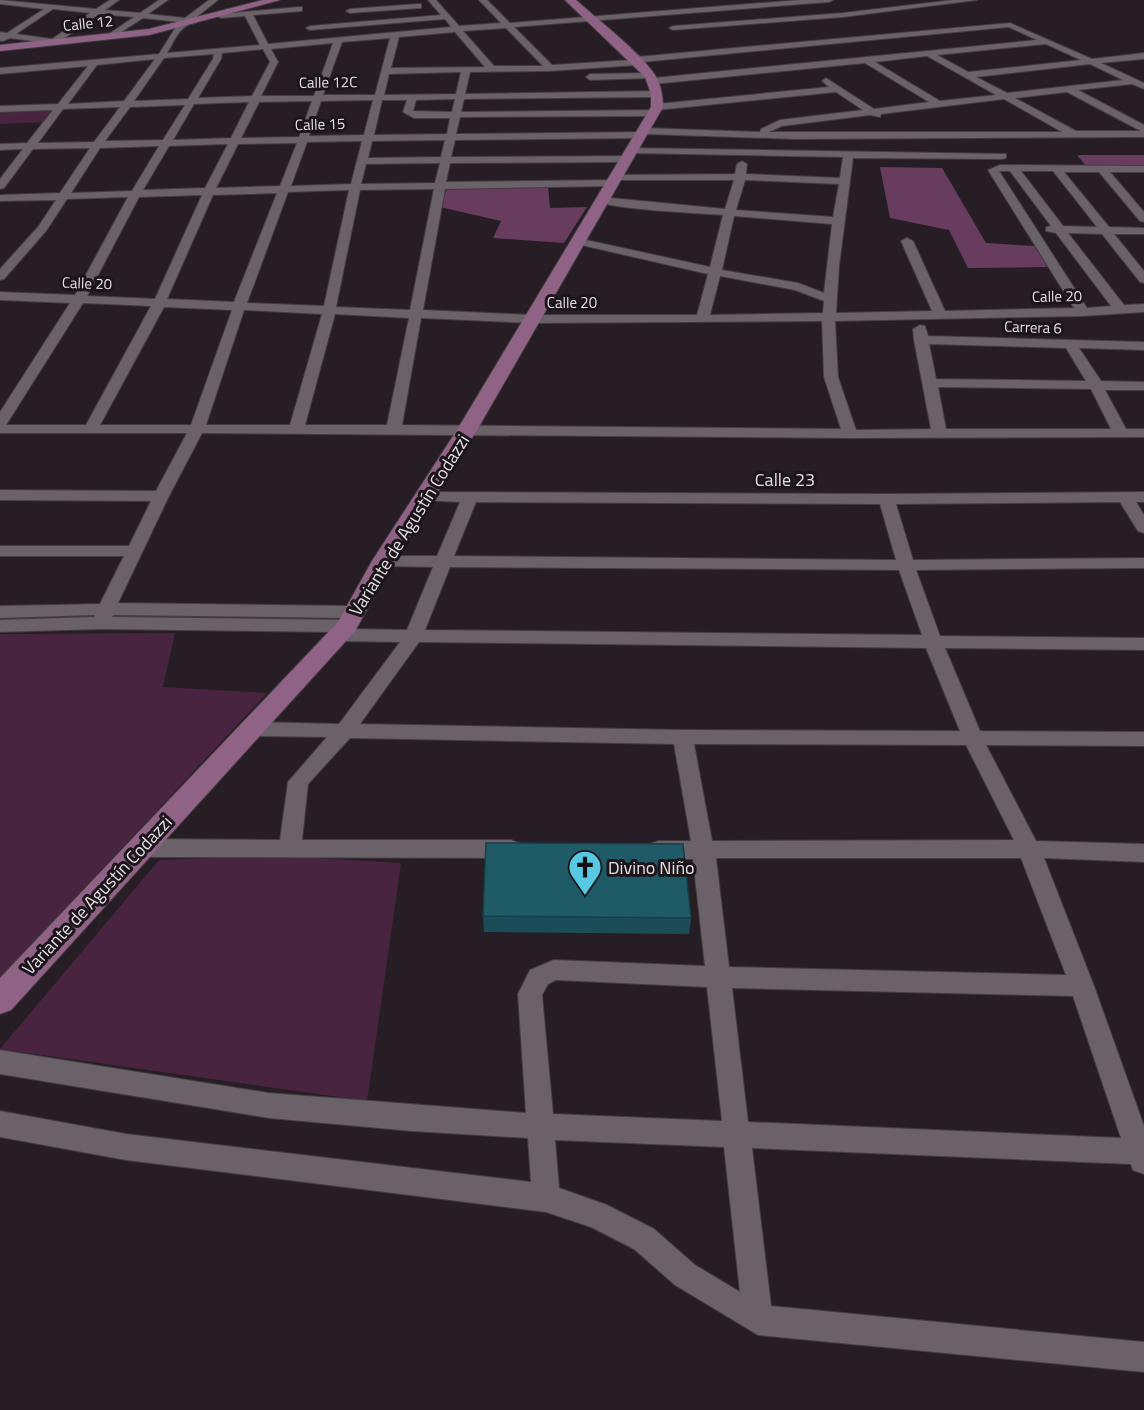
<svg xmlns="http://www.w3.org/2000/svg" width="1144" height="1410" font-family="'Titillium Web',sans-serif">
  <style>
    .green { fill: #482440 }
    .forest { fill: #683c5f }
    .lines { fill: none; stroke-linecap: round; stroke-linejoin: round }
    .minor-casing { stroke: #423c40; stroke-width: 2 }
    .major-casing { stroke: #423c40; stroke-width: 2 }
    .minor { fill: #6b6168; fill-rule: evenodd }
    .major { fill: #906386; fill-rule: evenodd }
    .wall { fill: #1b4d59 }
    .building { fill: #1f5a67; stroke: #163f48; stroke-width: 1.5 }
    .labels { text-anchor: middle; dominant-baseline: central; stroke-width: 6; stroke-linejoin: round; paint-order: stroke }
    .far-street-label { font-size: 15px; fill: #e4dfe3; stroke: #1c151b }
    .street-label { font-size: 18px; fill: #e4dfe3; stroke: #1c151b }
    .poi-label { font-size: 18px; fill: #e4dfe3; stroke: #1c151b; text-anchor: start }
  </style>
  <rect width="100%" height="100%" fill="#261e24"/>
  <g class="green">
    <polygon points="57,108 47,122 0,124 0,111"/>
    <polygon points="175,633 163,687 267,693 0,978 0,634"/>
    <polygon points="278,856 401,863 367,1101 0,1049 159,860"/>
  </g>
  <g class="forest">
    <polygon points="1077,155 1144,155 1144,167 1086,166"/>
    <polygon points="880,167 942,168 986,243 1034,246 1048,267 968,268 949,230 890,218"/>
    <polygon points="548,187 550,208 587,207 564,243 493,238 501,221 440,207 447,189"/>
  </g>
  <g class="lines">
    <defs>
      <g id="minor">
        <path d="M0,0L96,9L110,0H119L105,10L140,13L159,0H168L148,14L185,18L209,0H218L194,19L197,21L196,23C180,24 175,40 167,53L260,45L245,16L221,18L217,16L221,14L299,7H302V11L253,15L268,44L451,27L445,19L310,30L306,28L310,26L441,15L428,0H436L459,26L501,23L479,0H487L510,23L800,0H833L829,2L514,27L552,65L632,60L636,57L1010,23L1092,59L1144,53V59L1101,63L1144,83V89L1132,84L1078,90L1144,125V137L796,139L645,134L641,138L455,140L451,157L627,156L632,159L627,162L450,163L446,182L611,180L616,183L611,186L445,189L423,310L532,315H697L708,274L577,244L571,241L577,238L710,267L723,215C702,213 608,210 596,200L601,197L725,209L734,180H616L611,177L612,175L735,174L737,164L742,161L747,164L746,174L840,178L843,157L628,153L627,151L632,148L1006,154V158L1002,159L853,158L839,266L836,313L932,311L901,241L907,238L913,241L945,311L1074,308L988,170L1000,165L1144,166V172H1110L1144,212V222L1140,221L1099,172H1064L1109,227L1144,228V234H1114L1144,271V283L1140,282L1102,234L1068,233L1124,305L1144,304V312L1083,316L835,321L838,377L856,430L931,429L914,340L913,329L920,325L925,326L928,336L1144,342V350L1079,348L1101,381L1144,382V390H1105L1126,429H1144V437L850,438L202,433L169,496L118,603L353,606L359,608L362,612L359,616L353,618L113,615L112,617L347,620L353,622L356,626L354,629L407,630L433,567L383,566L377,565L374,561L377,557L383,556H437L460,502L419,500L417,497L419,494L425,492L887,494L1144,492V502H1136L1144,515V533L1138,531L1120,502L896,504L913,560L1144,558V568L916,570L940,636L1144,638V650L945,648L980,731L1144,732V746L986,745L1036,841L1144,844V862L1044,858L1094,986L1144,1126V1174L1133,1170L1131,1164L752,1148L771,1306L1144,1342V1372L758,1335L675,1285L634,1249L591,1227L546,1212L126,1160L0,1137V1111L126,1134L531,1182L528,1138L412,1131L269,1118L0,1074V1050L269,1093L526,1113L518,994L530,970L554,960L705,966L693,859H658L650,856L647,850L650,844L658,841H691L674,744L350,738L308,784L302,840H511L519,843L522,849L519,855L511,858L141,857L133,854L130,848L133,842L141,839L280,840L288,782L327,737L252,736L245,734L242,729L245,724L252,722L339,724L400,642L339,641L333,639L330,635L332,632L100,629L0,632V620L94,617L95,615L0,618V606L100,604L124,556H0V546H129L151,501L0,500V490L156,491L187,433H0V412L70,303L0,300V292L75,295L128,197L67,199L46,231L4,279L0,280V269L38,227L56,200L0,201V195L60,193L90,148L33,149L4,188L0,189V179L23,149L0,150V144L27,143L53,110L0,112V106L58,104L88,66L0,74V68L159,54L179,22L143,18L112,38L108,36L109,34L134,17L99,14L56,44L10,38L3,41H0V32L7,33L44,9L0,4ZM53,9L90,13L52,39L16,34ZM1009,27L1037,40L654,78L650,81L654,84L865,63L929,102L874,109L826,78L822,81L829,87L657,104L652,107L657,110L836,92L863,110L780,120L761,129L760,132L644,128L640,132L456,134L460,117L653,116L658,113L653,110L461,112L464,99L657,97L662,94L657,91L465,94L470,72L550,71L638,65L642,62ZM506,28L543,66H494L463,31ZM455,32L485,67L391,68L399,37ZM390,38L375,95H323L342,42ZM333,43L314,96H261L278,62L271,49ZM1046,44L1081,60L968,72L937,55ZM263,49L270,62L252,96L198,98L221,59L222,53ZM214,54L213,59L188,99L134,101L164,58ZM927,56L996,95L940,101L875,62ZM155,59L124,101L68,104L97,65ZM1090,64L1123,80L1007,93L976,77ZM461,72L456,94L384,95L389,74ZM1067,92L1141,131H1076L1015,98ZM455,99L452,112L413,111L416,100ZM1004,99L1062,132H769L782,126L870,115L880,117L881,114ZM373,100L364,135L309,136L321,101ZM382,100H407L403,112L414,118H450L447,134L374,135ZM312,101L299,137L241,138L259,102ZM249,102L231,138L173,140L194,104ZM185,105L163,140L105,141L130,107ZM120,107L94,142L38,143L63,109ZM445,140L441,157L368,158L372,141ZM362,141L351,184L291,186L307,142ZM297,143L280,186L216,188L238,144ZM228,144L205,188L143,190L169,146ZM159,146L132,191L71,193L100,148ZM440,163L435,183L361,184L366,164ZM999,171H1010L1051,226L1046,227V231L1056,233L1111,306L1087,308ZM1021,171H1053L1097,227L1063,226ZM745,180L839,184L833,217L736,210ZM434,189L410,310L336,307L360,190ZM349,190L324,306L247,303L288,192ZM277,193L234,302L167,299L213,195ZM202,195L155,299L87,296L139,197ZM734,216L832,224L824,293L798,283L722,270ZM720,276L795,290L824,301L823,313L710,315ZM83,303L151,306L86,425H6ZM164,307L232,310L191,425H100ZM244,310L322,314L290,425H206ZM335,314L409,318L387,425H305ZM421,318L532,323L822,321L824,377L841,429L402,425ZM929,344L1066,348L1086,381L936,379ZM938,387L1091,389L1111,429H946ZM476,502L880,504L896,560L454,556ZM450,567L899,570L922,635L425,630ZM419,642L926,648L960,731L683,730L360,724ZM694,744L966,745L1014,840L712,841ZM716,858H1021L1066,975L729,967ZM556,980L707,987L722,1121L553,1114L542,995L548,984ZM732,988L1073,996L1121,1138L748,1122ZM555,1140L724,1147L740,1292L695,1265L654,1229L607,1205L559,1188Z"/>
        <polygon points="953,0 977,0 843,17 673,30 669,28 673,26 843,13"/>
        <polygon points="418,4 421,4 421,8 350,13 346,11 350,9"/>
        <polygon points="650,73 654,76 653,78 590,80 586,77 590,74"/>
      </g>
      <g id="major">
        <polygon points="263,0 280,0 149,35 0,51 0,45 149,29"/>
        <path d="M565,0H576C597,19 641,53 655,75C661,85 663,96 663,107L477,430L394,561L355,631L11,1010L0,1014V978L338,622L372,561L457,430L651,107V94L645,77Z"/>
      </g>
    </defs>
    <use href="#minor" class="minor-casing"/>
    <use href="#major" class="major-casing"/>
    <use href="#minor" class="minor"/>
    <use href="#major" class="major"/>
  </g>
  <polygon class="wall" points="483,916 691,918 689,934 484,932"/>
  <polygon class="building" points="486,843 683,844 691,918 483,916"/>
  <defs>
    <symbol id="church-pin" viewBox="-11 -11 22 30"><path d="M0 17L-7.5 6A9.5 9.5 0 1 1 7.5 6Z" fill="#57c9e2" stroke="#1c151b"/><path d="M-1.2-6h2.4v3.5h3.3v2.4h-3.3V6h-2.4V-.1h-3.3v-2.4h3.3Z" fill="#111"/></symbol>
  </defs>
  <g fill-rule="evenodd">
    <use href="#church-pin" x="566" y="848" width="38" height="52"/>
  </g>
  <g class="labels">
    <g class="far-street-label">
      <text transform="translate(88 23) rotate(-6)">Calle 12</text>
      <text transform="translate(328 82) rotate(-1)">Calle 12C</text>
      <text transform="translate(320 124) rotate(-2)">Calle 15</text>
      <text transform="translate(87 283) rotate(2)">Calle 20</text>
      <text transform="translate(1057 296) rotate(-1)">Calle 20</text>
      <text x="572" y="302">Calle 20</text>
      <text transform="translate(1033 327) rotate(2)">Carrera 6</text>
    </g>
    <g class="street-label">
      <text x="785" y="479">Calle 23</text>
      <text transform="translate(409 525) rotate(-58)">Variante de Agustín Codazzi</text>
      <text transform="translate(97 895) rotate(-47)">Variante de Agustín Codazzi</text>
    </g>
    <g class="poi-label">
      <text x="608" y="867">Divino Niño</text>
    </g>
  </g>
</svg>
